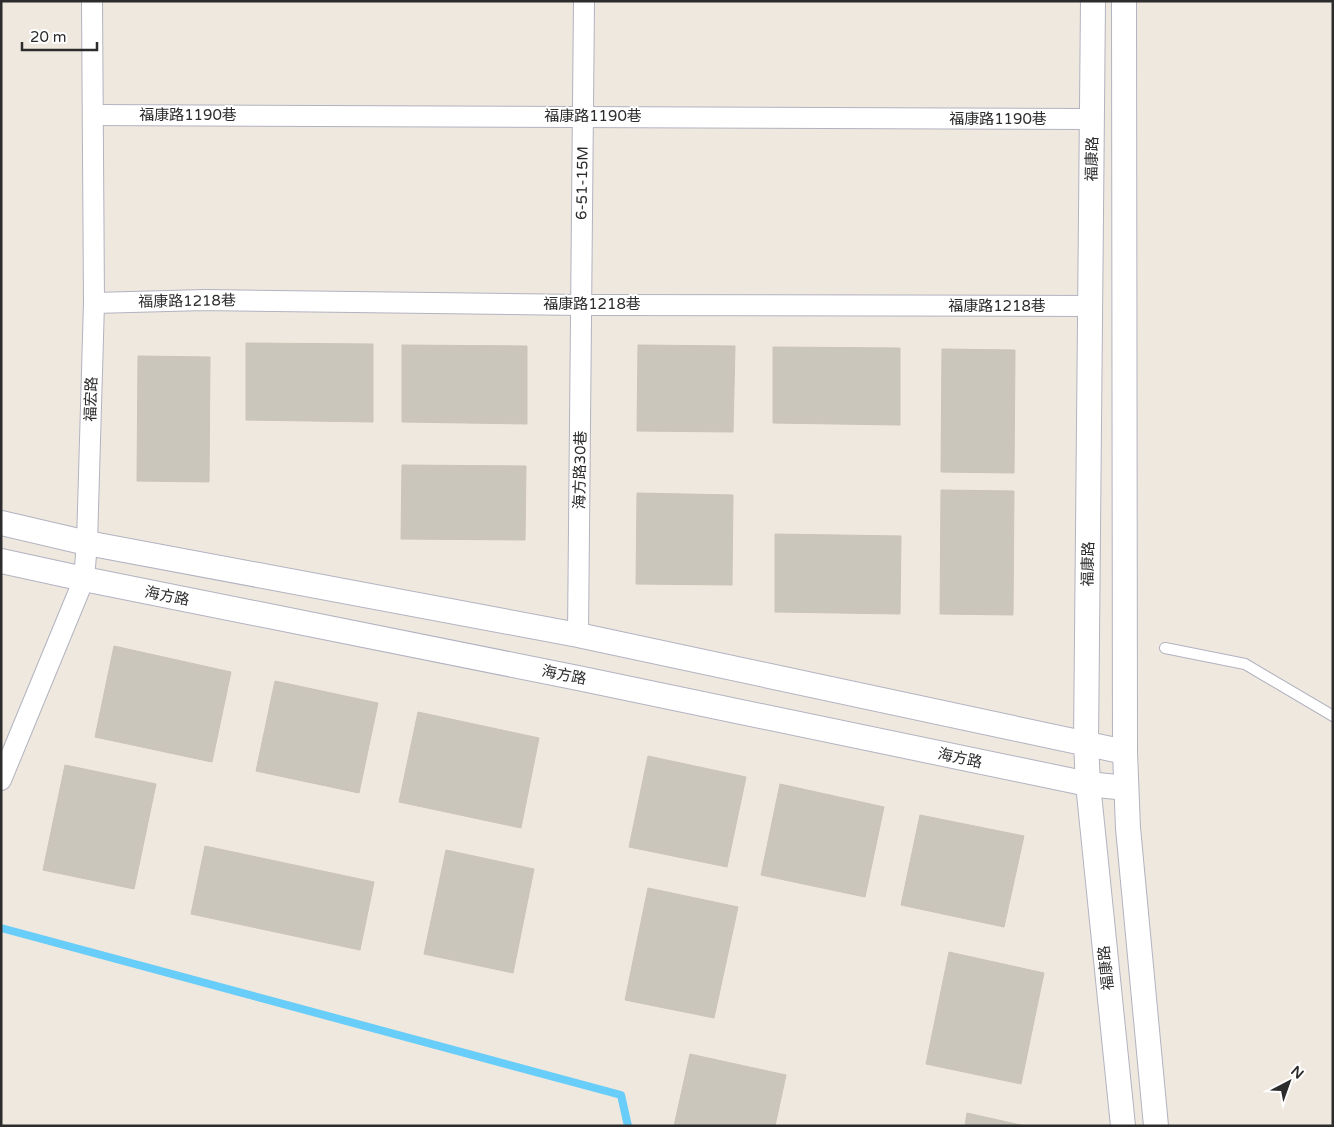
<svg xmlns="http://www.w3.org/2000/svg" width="1334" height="1127" font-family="'Varela Round','Noto Sans TC',sans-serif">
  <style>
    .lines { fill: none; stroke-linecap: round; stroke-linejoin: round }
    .stream { stroke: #68cdf9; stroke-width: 8 }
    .building { fill: #cac6bc; stroke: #cbc5b7 }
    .service-casing { stroke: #b2b3c1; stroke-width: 12 }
    .minor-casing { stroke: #b2b3c1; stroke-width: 22 }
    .tertiary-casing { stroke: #b2b3c1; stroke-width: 26 }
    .service { stroke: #fff; stroke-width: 10 }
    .minor { stroke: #fff; stroke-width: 20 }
    .tertiary { stroke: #fff; stroke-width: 24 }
    .labels { text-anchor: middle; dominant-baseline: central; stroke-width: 4; stroke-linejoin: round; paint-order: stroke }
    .street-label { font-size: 15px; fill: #2c2c2c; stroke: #fff }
  </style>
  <rect width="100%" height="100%" fill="#efe8de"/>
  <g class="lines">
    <polyline class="stream" points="1,928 621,1095 628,1126"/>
  </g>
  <g class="building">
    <polygon points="246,343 373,344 373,422 246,420"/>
    <polygon points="402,345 527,346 527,424 402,422"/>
    <polygon points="638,345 735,346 733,432 637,431"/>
    <polygon points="773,347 900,348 900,425 773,423"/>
    <polygon points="942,349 1015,350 1014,473 941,472"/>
    <polygon points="138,356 210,357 209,482 137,481"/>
    <polygon points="402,465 526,466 525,540 401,539"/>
    <polygon points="941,490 1014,491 1013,615 940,614"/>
    <polygon points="637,493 733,495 732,585 636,584"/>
    <polygon points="775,534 901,536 900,614 775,612"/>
    <polygon points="114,646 231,672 212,762 95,737"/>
    <polygon points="275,681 378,703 359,793 256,771"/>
    <polygon points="418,712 539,738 521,828 399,802"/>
    <polygon points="648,756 746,777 727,867 629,847"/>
    <polygon points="65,765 156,784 134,889 43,870"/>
    <polygon points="780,784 884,807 865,897 761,875"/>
    <polygon points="920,815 1024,836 1004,927 901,905"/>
    <polygon points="205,846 374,882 360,950 191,914"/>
    <polygon points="446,850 534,869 513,973 424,954"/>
    <polygon points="648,888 738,907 714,1018 625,1000"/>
    <polygon points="949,952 1044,973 1021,1084 926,1064"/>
    <polygon points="690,1054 786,1075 775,1126 674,1126"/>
    <polygon points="967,1113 1025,1126 965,1126"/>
  </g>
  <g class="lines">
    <defs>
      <polyline id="service" points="1165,648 1245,664 1333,716"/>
      <g id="minor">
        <polyline points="93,115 1093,119"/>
        <polyline points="94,303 205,300 581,305 1091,306"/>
        <polyline points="578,635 584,1"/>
        <polyline points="1,780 84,579 87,543 94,303 92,1"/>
      </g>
      <g id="tertiary">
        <polyline points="1093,1 1086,743 1088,784 1123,1126"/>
        <polyline points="1124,1 1125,752 1128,828 1156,1126"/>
        <polyline points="1,523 87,543 578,635 1125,752"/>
        <polyline points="1,561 84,579 578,678 1088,784 1126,788"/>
      </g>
    </defs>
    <use href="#service" class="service-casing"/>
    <use href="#minor" class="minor-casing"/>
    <use href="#tertiary" class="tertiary-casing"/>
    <use href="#service" class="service"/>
    <use href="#minor" class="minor"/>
    <use href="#tertiary" class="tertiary"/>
  </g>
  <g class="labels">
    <g class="street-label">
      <text x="188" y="115">福康路1190巷</text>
      <text x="593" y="116">福康路1190巷</text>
      <text x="998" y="119">福康路1190巷</text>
      <text transform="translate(1092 159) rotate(-89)">福康路</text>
      <text transform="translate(582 183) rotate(-89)">6-51-15M</text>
      <text transform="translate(187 301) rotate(-1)">福康路1218巷</text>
      <text x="592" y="304">福康路1218巷</text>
      <text x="997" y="306">福康路1218巷</text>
      <text transform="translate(91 399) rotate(-88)">福宏路</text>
      <text transform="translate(580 470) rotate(-89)">海方路30巷</text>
      <text transform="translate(1088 564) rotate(-89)">福康路</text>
      <text transform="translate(167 596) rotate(11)">海方路</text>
      <text transform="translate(564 675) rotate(11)">海方路</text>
      <text transform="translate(960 758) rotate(12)">海方路</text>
      <text transform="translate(1106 968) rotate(-96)">福康路</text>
    </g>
  </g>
  <rect width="1334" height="1127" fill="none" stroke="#2c2c2c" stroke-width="5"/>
  <g transform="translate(1289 1082) rotate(41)" stroke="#ffffff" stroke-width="4" paint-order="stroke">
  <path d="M0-4L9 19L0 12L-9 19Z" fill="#2c2c2c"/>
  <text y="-8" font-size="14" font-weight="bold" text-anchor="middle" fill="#2c2c2c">N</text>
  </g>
  <path d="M22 42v8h75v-8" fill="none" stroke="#2c2c2c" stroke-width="2.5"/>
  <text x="30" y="42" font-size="15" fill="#2c2c2c" stroke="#ffffff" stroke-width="4" paint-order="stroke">20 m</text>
</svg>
